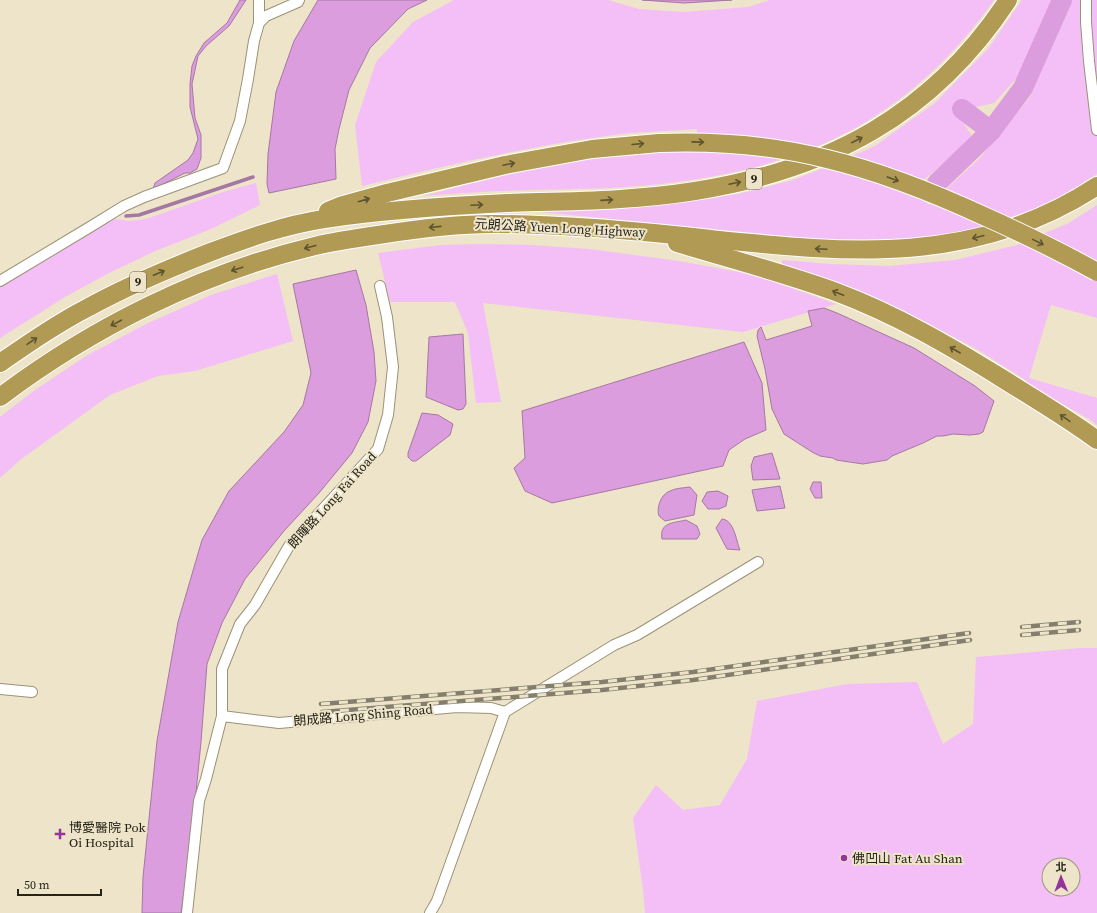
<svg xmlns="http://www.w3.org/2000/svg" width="1097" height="913" font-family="'Source Serif 4','Noto Sans TC',serif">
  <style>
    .green { fill: #f4bef6; fill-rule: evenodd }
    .water { fill: #db9dde; stroke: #a578a3 }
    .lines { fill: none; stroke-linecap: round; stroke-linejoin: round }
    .stream { stroke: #a578a3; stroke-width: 3.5 }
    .river { stroke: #db9dde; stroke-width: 20 }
    .minor-casing { stroke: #9a9278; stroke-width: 12 }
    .motorway-casing { stroke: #fff; stroke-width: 20 }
    .minor { stroke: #fff; stroke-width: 10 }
    .motorway { stroke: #b09a54; stroke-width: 18 }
    .rail-casing { stroke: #847f6c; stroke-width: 4.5 }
    .rail { stroke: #ede4c9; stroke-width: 3; stroke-dasharray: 9; stroke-linecap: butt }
    .motorway-bridge-casing { stroke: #fff; stroke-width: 20; stroke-linecap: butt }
    .motorway-bridge { stroke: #b09a54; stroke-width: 18 }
    .oneway { stroke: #5d5330 }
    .poi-dot { fill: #94339b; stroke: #ede4c9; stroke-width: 1.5 }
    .labels { text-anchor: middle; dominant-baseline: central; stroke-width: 4; stroke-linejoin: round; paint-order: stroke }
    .shield { fill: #ede4c9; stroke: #625d4d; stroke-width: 1 }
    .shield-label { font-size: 12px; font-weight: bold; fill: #262318 }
    .street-label { font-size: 13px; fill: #262318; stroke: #ede4c9 }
    .poi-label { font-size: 13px; fill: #262318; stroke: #ede4c9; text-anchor: start }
  </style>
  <rect width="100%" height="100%" fill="#ede4c9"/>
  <g class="green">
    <path d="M454,0H608L639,9L683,12L748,7L770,0H994C952,60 895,112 827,142C777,165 716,178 661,184C607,190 553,189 499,191C474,192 449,194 423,196C492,178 562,160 633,153C655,151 676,152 698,151L697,129C672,131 646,131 621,134C533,145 448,165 362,186L355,125L376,62L413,22Z"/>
    <polygon points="1022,0 1054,0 1022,72 994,103 971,108 962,100 954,108 973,138 913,189 929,205 978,160 1030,97 1071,0 1097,0 1097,174 1044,207 991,228 935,238 876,243 794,237 531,211 675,203 738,194 793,180 837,163 875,146 935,103 988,49"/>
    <polygon points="256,183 260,205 211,229 153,252 107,274 65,297 0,338 0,286 114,219 130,221 146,219 226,191"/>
    <polygon points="1097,205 1097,318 1051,305 1029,378 1097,398 1097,425 1089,419 1026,383 1027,381 975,348 920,320 782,267 782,260 830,264 889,266 955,260 1017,245 1069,223"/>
    <polygon points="479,244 530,245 589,249 679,261 755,275 836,304 743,332 483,303 501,402 476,403 468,333 455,302 390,302 378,253 441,245"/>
    <polygon points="277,274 293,341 195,371 158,376 110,395 20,460 0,478 0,417 35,390 86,356 146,324 211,295"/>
    <path d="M1081,648H1097V913H645L643,890L633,818L656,785L683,810L720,805L747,759L757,701L848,684L917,682L943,744L973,724L976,657ZM1049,865H1073V889H1049Z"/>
  </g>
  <g class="water">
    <polygon points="240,0 246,0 229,26 206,46 198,56 192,84 195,118 201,135 201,158 197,169 190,173 185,173 153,189 155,183 188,160 193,153 198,139 190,107 190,84 192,66 196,56 204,43 227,23"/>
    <polygon points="318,0 427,0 408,9 370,48 349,90 339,129 335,149 336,179 269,193 267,184 268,154 276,92 294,41"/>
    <polygon points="642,0 732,0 684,3"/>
    <polygon points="356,270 366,305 374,352 376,381 368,422 352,453 319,493 284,531 245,579 222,623 207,664 201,742 190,853 181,913 142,913 143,877 157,741 178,622 202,540 229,491 284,432 303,405 311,373 293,284"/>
    <polygon points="824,308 837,313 914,348 975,386 994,401 983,432 979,434 970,435 953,434 943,436 937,436 923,443 892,456 887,460 863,464 836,460 833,458 820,456 812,452 784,434 772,409 765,369 757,336 758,330 761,327 766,340 812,326 808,311"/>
    <polygon points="463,334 466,404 463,409 458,410 426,397 429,337"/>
    <polygon points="744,342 762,383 766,430 745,439 729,450 723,466 552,503 525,491 514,468 525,458 522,411"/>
    <polygon points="422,413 438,415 453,424 450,435 416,461 412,461 408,457 408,453"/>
    <polygon points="772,453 780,479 753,480 751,466 754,457"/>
    <polygon points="813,482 821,482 822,498 815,498 810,489"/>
    <polygon points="780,486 785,508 757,511 752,490"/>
    <path d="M690,487L697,495L694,515L665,521L659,516C656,508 661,494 670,491C676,488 683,488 690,487Z"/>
    <polygon points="718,491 728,496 726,506 719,509 708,509 702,501 707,492"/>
    <path d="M722,519C734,520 736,540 740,550L727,549L716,528Z"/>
    <path d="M686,520L697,526L700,534L697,539H662C659,522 674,523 686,520Z"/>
  </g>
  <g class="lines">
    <polyline class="stream" points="126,216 139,215 253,177"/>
    <g class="river">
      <polyline points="962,109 991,131"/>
      <polyline points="937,183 991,131 1023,88 1062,0"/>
    </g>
    <defs>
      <g id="minor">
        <polyline points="259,0 259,23"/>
        <polyline points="1086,0 1086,22 1089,61 1097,130"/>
        <polyline points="0,281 90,227 124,206 144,197 223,168 240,121 248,79 254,41 259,23 266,16 298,2 299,0"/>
        <polyline points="0,689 32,692"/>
        <polyline points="222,716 279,723 457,707 491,708 505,712"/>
        <polyline points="187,913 199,801 206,779 222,716 222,669 240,624 255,605 289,546 378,449 388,415 393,367 387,317 380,286"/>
        <polyline points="430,913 437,901 505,712 614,645 637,635 758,562"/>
      </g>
      <g id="motorway">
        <polyline points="328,211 340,206 387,193 505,165 592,149 659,143"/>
        <path d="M677,243C730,259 784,273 836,292C895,314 950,346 1003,379C1035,399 1067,418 1097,440"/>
        <path d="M0,363C29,343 58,323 89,307C129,285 170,268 211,252C248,238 285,225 324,219C384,210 445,206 507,203C570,201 633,201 695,191C829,170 933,114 1008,0"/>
        <path d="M0,397C93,327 201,273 315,246C336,241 357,238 378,235C416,229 454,224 493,224C566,224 639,231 711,239C849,253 975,266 1097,186"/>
      </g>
    </defs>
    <use href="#minor" class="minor-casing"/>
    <use href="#motorway" class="motorway-casing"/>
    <use href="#minor" class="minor"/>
    <use href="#motorway" class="motorway"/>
    <defs>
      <g id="rail">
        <polyline points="1022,627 1079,622"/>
        <polyline points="1022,635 1079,630"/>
        <polyline points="321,704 602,682 693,672 969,633"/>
        <polyline points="322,712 602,690 693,680 970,640"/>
      </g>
    </defs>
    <use href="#rail" class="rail-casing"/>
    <use href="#rail" class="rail"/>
    <defs>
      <path id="motorway-bridge" d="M659,143C715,141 772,145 827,159C882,172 934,193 986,217C1024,234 1061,252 1097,272"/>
    </defs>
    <use href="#motorway-bridge" class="motorway-bridge-casing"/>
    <use href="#motorway-bridge" class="motorway-bridge"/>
  </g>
  <defs><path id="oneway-shaft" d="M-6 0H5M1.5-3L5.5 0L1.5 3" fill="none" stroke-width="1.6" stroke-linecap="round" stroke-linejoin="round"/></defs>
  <g class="oneway">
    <use href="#oneway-shaft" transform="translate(857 140) rotate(-27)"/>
    <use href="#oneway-shaft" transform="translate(698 142) rotate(1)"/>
    <use href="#oneway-shaft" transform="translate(638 144) rotate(-5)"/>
    <use href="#oneway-shaft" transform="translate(509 164) rotate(-12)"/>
    <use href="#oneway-shaft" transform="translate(893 179) rotate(20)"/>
    <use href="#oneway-shaft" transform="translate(735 183) rotate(-12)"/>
    <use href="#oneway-shaft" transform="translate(364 200) rotate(-16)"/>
    <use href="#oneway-shaft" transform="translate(607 200) rotate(-4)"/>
    <use href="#oneway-shaft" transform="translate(477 205) rotate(-3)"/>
    <use href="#oneway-shaft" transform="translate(435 227) rotate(174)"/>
    <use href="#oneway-shaft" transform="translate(978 237) rotate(166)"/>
    <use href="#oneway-shaft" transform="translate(1038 242) rotate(26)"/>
    <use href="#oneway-shaft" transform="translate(310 247) rotate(165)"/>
    <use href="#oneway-shaft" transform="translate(821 249) rotate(-177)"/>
    <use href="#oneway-shaft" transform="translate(237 269) rotate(162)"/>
    <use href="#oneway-shaft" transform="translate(159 273) rotate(-23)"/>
    <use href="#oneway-shaft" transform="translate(838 293) rotate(-159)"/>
    <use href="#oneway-shaft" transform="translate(116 323) rotate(152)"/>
    <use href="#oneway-shaft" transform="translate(32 341) rotate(-34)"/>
    <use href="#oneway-shaft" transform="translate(955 350) rotate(-150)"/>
    <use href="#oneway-shaft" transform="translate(1065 418) rotate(-146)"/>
  </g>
  <g class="poi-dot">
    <path d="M58 828h4v4h4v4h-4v4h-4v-4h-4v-4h4z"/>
    <circle cx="844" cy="858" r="4"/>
  </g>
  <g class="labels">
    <g class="shield">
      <rect x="746" y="169" width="16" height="20" rx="3"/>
      <rect x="130" y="272" width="16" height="20" rx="3"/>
    </g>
    <g class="shield-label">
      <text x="754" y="179">9</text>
      <text x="138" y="282">9</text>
    </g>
    <g class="street-label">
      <text transform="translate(560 228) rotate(3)">元朗公路 Yuen Long Highway</text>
      <text transform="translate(332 500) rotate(-48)">朗暉路 Long Fai Road</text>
      <text transform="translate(363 715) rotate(-5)">朗成路 Long Shing Road</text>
    </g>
    <g class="poi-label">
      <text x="69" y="827">博愛醫院 Pok<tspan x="69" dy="15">Oi Hospital</tspan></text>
      <text x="852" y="858">佛凹山 Fat Au Shan</text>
    </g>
  </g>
  <g transform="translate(1061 877) rotate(359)"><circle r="19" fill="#ede4c9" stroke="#9d9782"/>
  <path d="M0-3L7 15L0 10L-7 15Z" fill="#94339b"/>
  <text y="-6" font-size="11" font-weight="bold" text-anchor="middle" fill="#262318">北</text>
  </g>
  <path d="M18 889v6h83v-6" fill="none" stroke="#262318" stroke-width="2"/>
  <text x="24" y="889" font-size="12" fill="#262318" stroke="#ede4c9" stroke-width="3" paint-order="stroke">50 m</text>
</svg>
